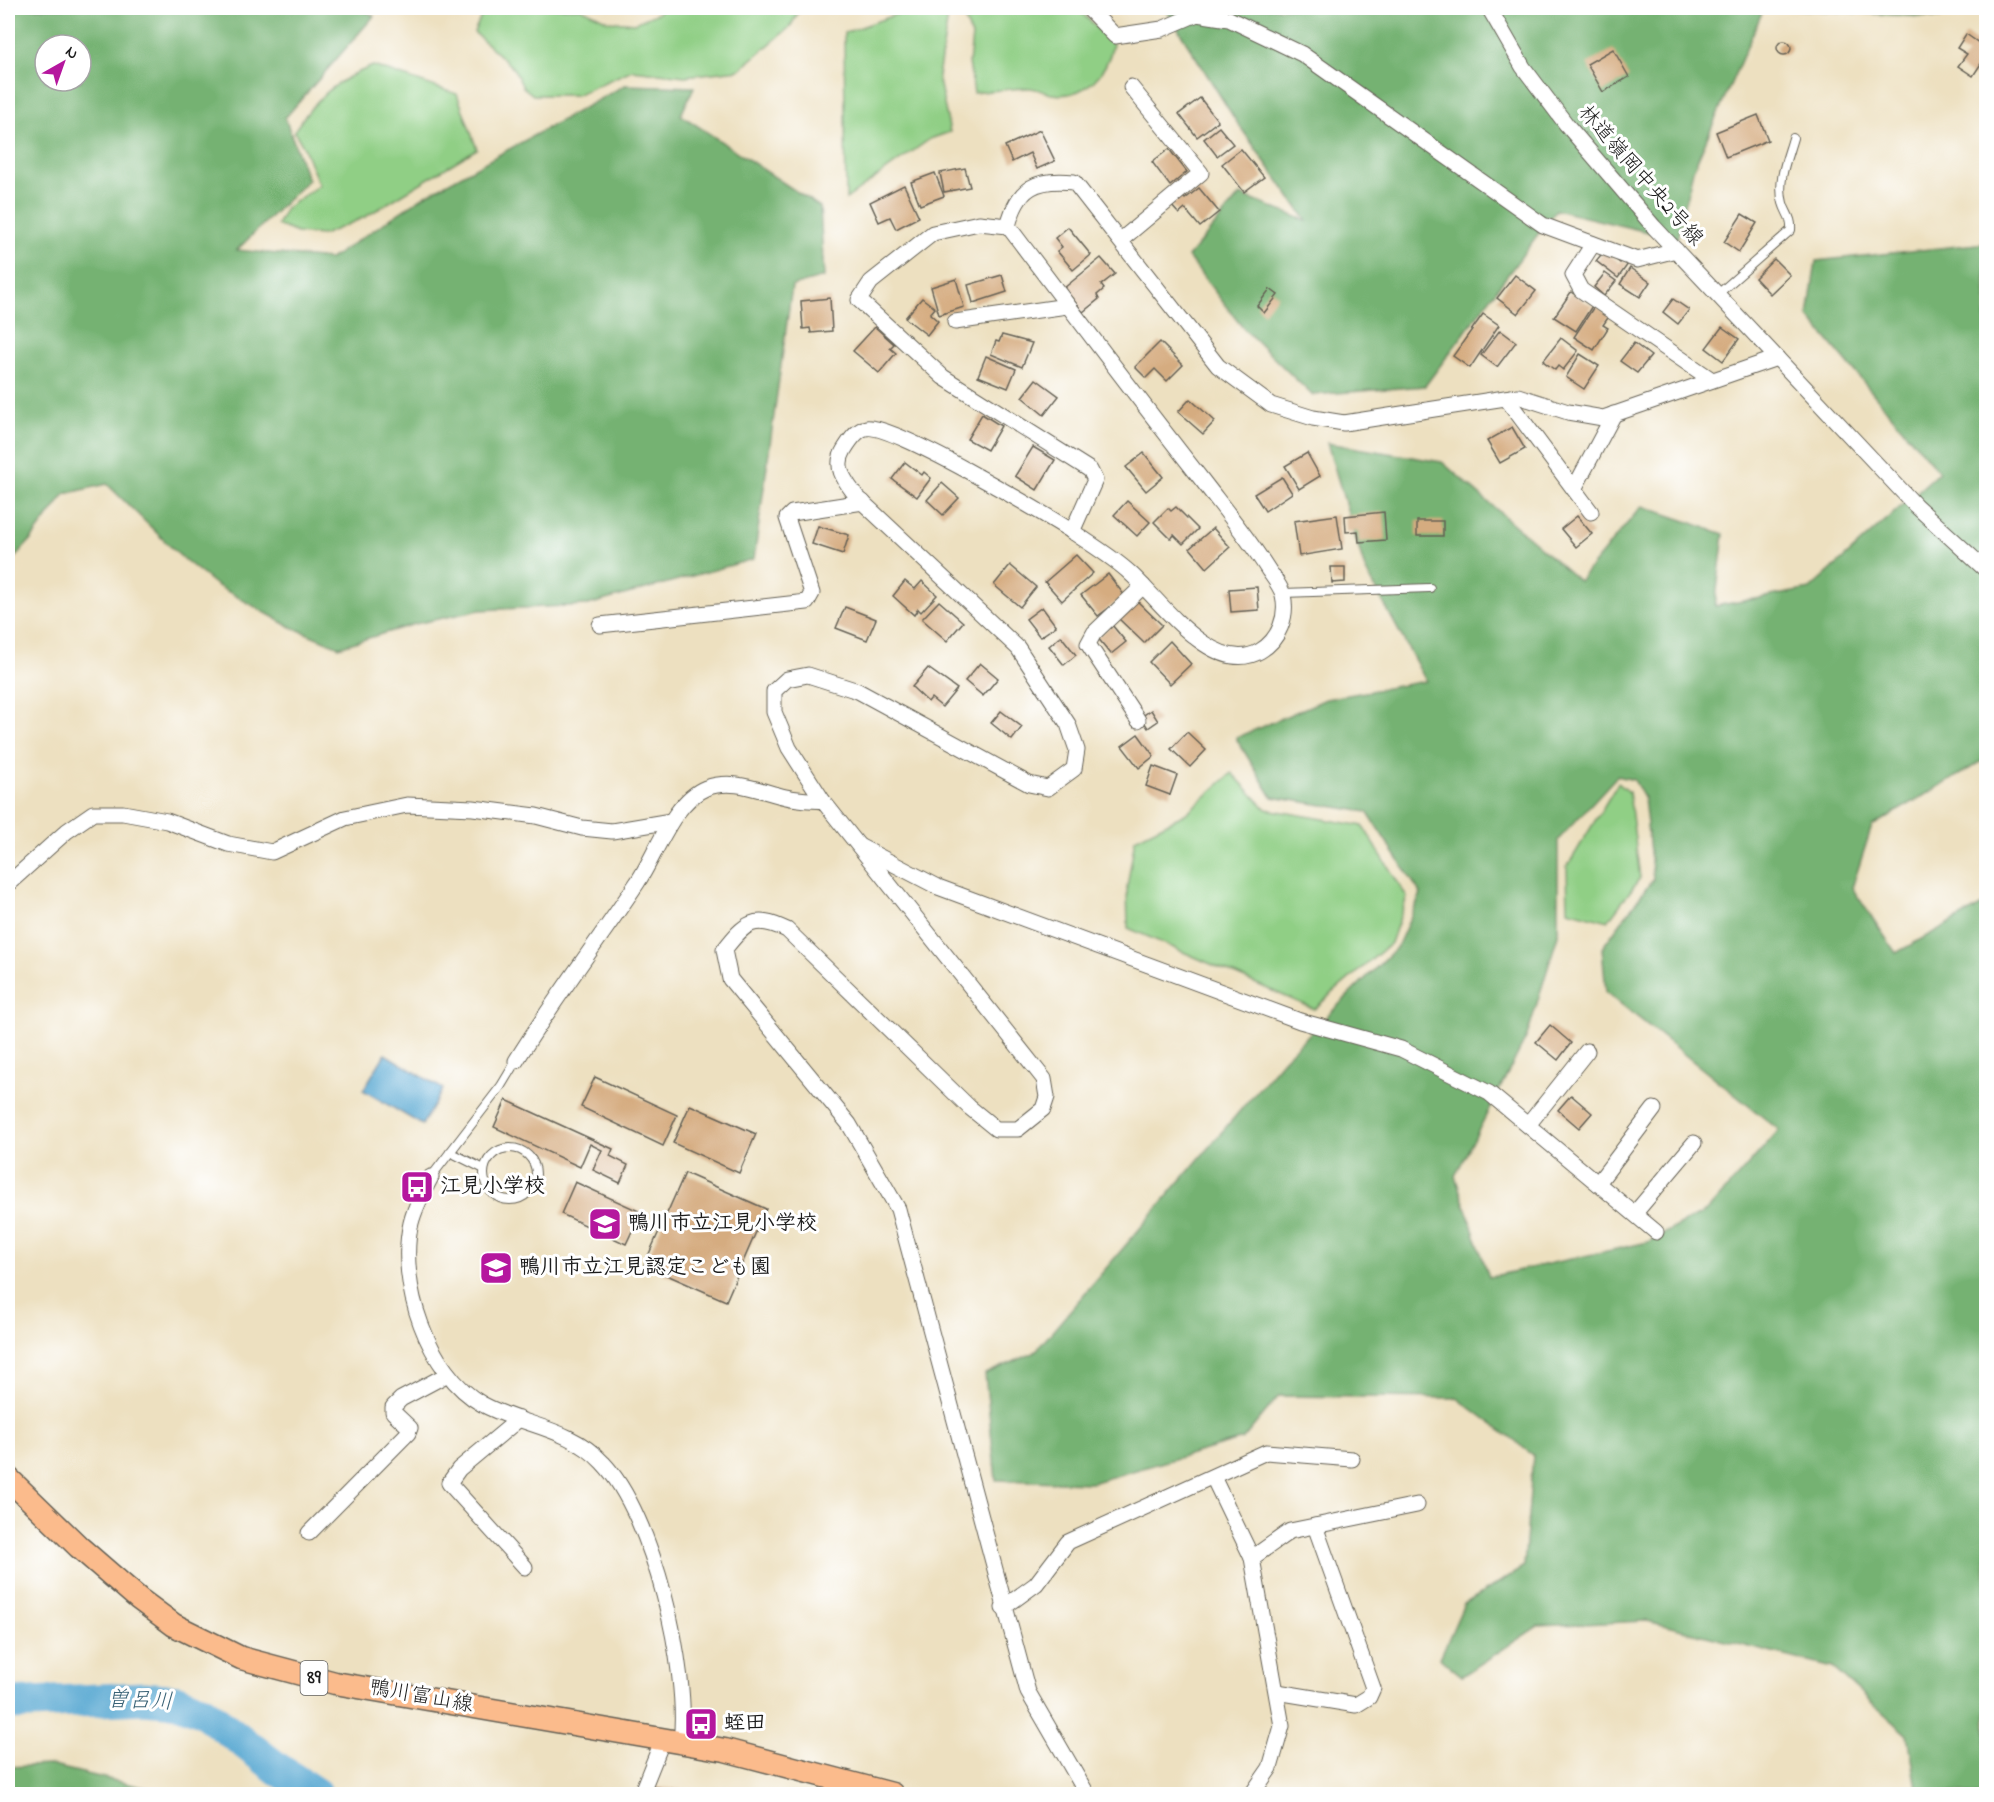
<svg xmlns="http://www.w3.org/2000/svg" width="1994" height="1802" font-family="'Indie Flower','Klee One',sans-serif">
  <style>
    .green { fill: #90cf85; stroke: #567650; stroke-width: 1.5 }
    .forest { fill: #74b272; stroke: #486747; stroke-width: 1.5; fill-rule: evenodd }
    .water { fill: #56a7d1; stroke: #396276; stroke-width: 1.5 }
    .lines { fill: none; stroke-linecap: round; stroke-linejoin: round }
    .river { stroke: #56a7d1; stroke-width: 33 }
    .building { fill: #d5ac80 }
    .lane-casing { stroke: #656155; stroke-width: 10 }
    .street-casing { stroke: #656155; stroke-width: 17 }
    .primary-casing { stroke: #656155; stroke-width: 25 }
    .lane { stroke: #fff; stroke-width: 8 }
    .street { stroke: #fff; stroke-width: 15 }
    .primary { stroke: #fbbb8c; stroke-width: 22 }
    .labels { text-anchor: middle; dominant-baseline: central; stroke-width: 6; stroke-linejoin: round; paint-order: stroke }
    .shield { fill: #fff; stroke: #606060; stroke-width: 1.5 }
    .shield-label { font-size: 20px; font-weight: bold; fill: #1c1c1c }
    .street-label { font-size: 21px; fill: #1c1c1c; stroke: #fff }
    .poi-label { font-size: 21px; font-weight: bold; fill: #1c1c1c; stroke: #fff; text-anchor: start }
    .water-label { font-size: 22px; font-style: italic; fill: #396276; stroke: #fff }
  </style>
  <rect width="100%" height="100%" fill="#fff"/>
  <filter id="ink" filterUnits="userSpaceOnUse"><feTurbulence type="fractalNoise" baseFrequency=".0167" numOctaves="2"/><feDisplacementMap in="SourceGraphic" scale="12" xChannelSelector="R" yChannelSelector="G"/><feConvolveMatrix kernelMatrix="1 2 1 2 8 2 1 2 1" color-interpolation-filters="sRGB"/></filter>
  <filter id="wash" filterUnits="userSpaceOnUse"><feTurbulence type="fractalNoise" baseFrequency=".008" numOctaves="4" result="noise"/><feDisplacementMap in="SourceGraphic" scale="24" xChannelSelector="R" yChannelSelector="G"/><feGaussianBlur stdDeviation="1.35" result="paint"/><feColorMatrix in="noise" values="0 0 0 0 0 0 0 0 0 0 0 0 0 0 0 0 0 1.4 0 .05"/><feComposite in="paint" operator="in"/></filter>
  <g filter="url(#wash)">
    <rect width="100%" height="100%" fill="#ede0c0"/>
    <g class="green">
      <polygon points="485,8 581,8 608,21 635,23 658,13 662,8 801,8 790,27 739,70 685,76 632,70 576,95 533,95 523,87 513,68 474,32"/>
      <polygon points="914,8 932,8 948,17 938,76 950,132 930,139 846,199 844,33"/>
      <path d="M959,8H1077L1113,44C1107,73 1086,99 1052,94C1044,93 1037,88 1030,88C1011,88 992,91 974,93L969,63L972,36Z"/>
      <path d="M373,66L457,94L477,149L365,217L323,235L297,233L277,225L286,208L319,185L304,148L294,131C316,98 336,80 373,66Z"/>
      <polygon points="1232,773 1266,809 1363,826 1407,897 1391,943 1314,1009 1128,928 1127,887 1135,839 1185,814"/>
      <polygon points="1618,783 1629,792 1640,878 1608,921 1568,910 1567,867"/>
    </g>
    <g class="forest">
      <path d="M8,8H360L374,16L285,118L308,180L237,250L330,259L426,195L625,85L694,87L681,115L820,207L824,277L792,286L754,559L588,605L480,610L415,624L339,647L289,626L216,585L179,555L107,484L65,494L30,541L8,565ZM45,45H81V81H45Z"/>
      <polygon points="1165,8 1764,8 1693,170 1677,239 1556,210 1425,386 1312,395 1243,328 1188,257 1240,195 1307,221 1236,121"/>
      <polygon points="1781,8 1952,8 1940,18"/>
      <path d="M1986,243V759L1872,826L1852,888L1896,953L1986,903V1794H1918L1908,1735L1833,1668L1647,1621L1538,1626L1462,1676L1440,1658L1464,1604L1524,1567L1533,1455L1457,1398L1279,1396L1243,1439L1091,1483L996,1480L985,1374L1034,1353L1283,1060L1397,947L1421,894L1367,812L1272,797L1236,738L1326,699L1426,681L1365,569L1327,443L1442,462L1579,581L1642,506L1724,534L1715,606L1810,589L1939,472L1808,316L1816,261ZM1617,776L1634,780L1644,798L1653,879L1602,948L1606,992L1779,1130L1708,1210L1648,1242L1489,1277L1455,1176L1527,1036L1558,935V840Z"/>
      <polygon points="49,1765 171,1794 8,1794 8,1767"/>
    </g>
    <polygon class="water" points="385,1054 443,1089 422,1125 363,1090"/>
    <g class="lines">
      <polyline class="river" points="8,1704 144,1698 178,1701 203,1711 278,1769 316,1794"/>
    </g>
    <g id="blocks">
      <g class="building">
        <polygon points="1966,34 1986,48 1986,56 1973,76 1958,66 1967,54 1957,48"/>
        <circle cx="1784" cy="48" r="7"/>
        <polygon points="1613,49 1629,77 1603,92 1587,64"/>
        <polygon points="1200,98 1218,121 1197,137 1179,114"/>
        <polygon points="1758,115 1768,140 1726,157 1716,132"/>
        <polygon points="1219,127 1233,144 1217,156 1204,139"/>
        <polygon points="1040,130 1055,161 1037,169 1030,153 1012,162 1005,146"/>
        <polygon points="1169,149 1187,172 1170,186 1152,162"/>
        <polygon points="1241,149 1264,177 1244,192 1222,164"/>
        <polygon points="965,168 970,187 944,192 940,173"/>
        <polygon points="935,173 944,196 920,205 911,182"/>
        <polygon points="904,185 919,217 896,229 890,217 879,222 870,202"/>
        <polygon points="1199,188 1219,212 1200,227 1185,209 1179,214 1171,205 1182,196 1185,199"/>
        <polygon points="1742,214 1757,223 1739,252 1724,242"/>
        <polygon points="1068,227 1091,255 1073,270 1057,251 1062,247 1055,238"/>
        <polygon points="1604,251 1620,263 1622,260 1628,264 1618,278 1596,261"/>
        <polygon points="1101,258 1115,274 1101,285 1104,289 1097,295 1099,299 1083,312 1064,288"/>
        <polygon points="1774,259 1790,275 1770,294 1755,278"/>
        <polygon points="1630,268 1650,282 1640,297 1620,284"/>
        <polygon points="1605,273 1616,281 1604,296 1594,287"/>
        <polygon points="1002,275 1007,292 973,303 968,285"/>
        <polygon points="1515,275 1536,291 1518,314 1497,298"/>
        <polygon points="956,279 964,307 939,315 931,287"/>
        <polygon points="1270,289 1278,295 1264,313 1257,306"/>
        <polygon points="1571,292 1592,306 1576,331 1554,317"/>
        <polygon points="830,298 832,331 811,333 810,328 803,329 801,301"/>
        <polygon points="922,298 935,308 930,314 938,321 927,335 905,318"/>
        <polygon points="1673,299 1689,310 1678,324 1663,312"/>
        <polygon points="1595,305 1610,315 1603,325 1608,328 1594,350 1574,337"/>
        <polygon points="1483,314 1499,325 1470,368 1453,356"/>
        <polygon points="875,327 894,344 890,348 896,353 879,373 853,351"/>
        <polygon points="1722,327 1739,339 1723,361 1706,348"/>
        <polygon points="1500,330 1516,342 1497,367 1481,355"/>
        <polygon points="1002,335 1032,343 1022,367 991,354 996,341 999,342"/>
        <polygon points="1561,338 1578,351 1563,370 1558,366 1555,370 1543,361"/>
        <polygon points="1160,342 1183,365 1167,381 1155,369 1146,378 1135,367"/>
        <polygon points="1634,343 1651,356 1637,373 1620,361"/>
        <polygon points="1580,354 1599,366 1584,389 1566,377"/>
        <polygon points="986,356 1016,369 1008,388 978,376"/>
        <polygon points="1036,379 1059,396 1044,415 1022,397"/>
        <polygon points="1190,399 1215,421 1203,434 1178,412"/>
        <polygon points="982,414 1001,426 987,450 967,439"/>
        <polygon points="1512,427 1525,449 1500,463 1487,441"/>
        <polygon points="1033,447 1055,460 1037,490 1015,476"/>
        <polygon points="1144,453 1163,477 1146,491 1126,467"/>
        <polygon points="1307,453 1320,476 1299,489 1285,466"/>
        <polygon points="905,462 922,475 924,472 931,478 917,497 892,479"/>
        <polygon points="1282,477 1292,493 1265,511 1254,494"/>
        <polygon points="942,483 959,498 943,515 927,500"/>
        <polygon points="1127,501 1150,522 1137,536 1114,515"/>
        <polygon points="1176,507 1198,529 1183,544 1174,535 1171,539 1154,522 1168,508 1171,511"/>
        <polygon points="1384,512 1386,540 1359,542 1358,531 1346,532 1345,516"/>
        <polygon points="1337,515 1342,549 1299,556 1294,521"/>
        <polygon points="1577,516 1592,534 1576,547 1561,529"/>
        <rect x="1417" y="521" width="26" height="15"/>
        <polygon points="818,526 849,535 843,554 812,544"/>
        <polygon points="1213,528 1230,547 1207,568 1190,548"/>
        <polygon points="1076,555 1093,573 1062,601 1045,582"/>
        <polygon points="1010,565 1036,587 1020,607 994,585"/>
        <polygon points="1331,567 1345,567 1345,582 1332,583"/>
        <polygon points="1108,574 1125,596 1098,616 1081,595"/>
        <polygon points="905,581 915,589 922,581 937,595 921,612 918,609 914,615 893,596"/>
        <polygon points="1257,587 1259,610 1231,612 1229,589"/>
        <polygon points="1136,600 1162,625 1144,643 1118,618"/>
        <polygon points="939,601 963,622 947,641 922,619"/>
        <polygon points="845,607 876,619 867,640 836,628"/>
        <polygon points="1042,607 1056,626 1040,637 1026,619"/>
        <polygon points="1112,625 1126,642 1111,654 1097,637"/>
        <polygon points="1061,636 1076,655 1064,665 1049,646"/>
        <polygon points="1170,641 1191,664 1170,684 1149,662"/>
        <polygon points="980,663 998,678 983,696 965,681"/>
        <polygon points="928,668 957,689 942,707 931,698 928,702 912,687"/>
        <polygon points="1151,710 1158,721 1148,728 1141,717"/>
        <polygon points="1001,711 1022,727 1012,740 991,723"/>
        <polygon points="1187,732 1206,750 1190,767 1171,749"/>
        <polygon points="1138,734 1154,756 1139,768 1122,746"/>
        <polygon points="1153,766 1177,775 1170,795 1146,786"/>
        <polygon points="1550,1025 1571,1043 1558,1060 1536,1042"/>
        <polygon points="595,1077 677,1115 663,1146 581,1107"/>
        <polygon points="1571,1095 1592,1113 1579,1128 1558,1110"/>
        <polygon points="506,1100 613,1149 610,1156 628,1165 620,1183 593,1170 602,1150 590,1144 580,1167 494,1127"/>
        <polygon points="690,1105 756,1134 739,1173 673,1143"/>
        <polygon points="685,1173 766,1209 726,1301 644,1265"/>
        <polygon points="575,1182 641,1212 626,1244 561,1214"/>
        <polygon points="653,1787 687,1790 686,1794 652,1794"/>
      </g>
    </g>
  </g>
  <g filter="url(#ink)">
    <use href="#blocks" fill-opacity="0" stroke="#656155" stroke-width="1.5"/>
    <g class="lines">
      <defs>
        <g id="lane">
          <path d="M1718,294L1791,230C1792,217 1786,214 1783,203C1777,181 1787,159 1793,138"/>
          <polyline points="1283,593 1430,588"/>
          <circle cx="510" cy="1174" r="26"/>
          <polyline points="450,1152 484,1169"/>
          <polyline points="431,1177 501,1086 516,1061"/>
        </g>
        <g id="street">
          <polyline points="1088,8 1115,36 1162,29 1197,14 1229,19 1302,54 1543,225 1637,260 1676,250"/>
          <polyline points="1489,8 1523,67 1566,124 1654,227 1915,505 1986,570"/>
          <polyline points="1008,226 979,223 933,233 871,282 859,300 943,377 1090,470 1095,480 1072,532"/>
          <polyline points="1121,240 1201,173 1131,87"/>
          <polyline points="1593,244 1573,275 1581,290 1712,380"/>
          <polyline points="955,322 1067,306"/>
          <polyline points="1506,398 1591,512"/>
          <polyline points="1574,489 1614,414"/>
          <polyline points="600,625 807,602 812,593 787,518 792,513 863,502"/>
          <polyline points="1138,720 1088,644 1094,633 1143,586"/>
          <polyline points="859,846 938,887 1300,1021 1401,1049 1489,1093 1656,1232"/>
          <polyline points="8,884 67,831 93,813 123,813 167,821 228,844 272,852 345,818 407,805 473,808 536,816 582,828 612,831 671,821"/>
          <path d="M516,1061C554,999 597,943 637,883C656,855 673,801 706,788C734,778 759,791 786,797C798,800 811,800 823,801"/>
          <polyline points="1528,1125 1587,1051"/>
          <path d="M431,1177C423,1192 415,1207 411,1223C397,1282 428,1374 482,1404C522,1426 570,1427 603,1463C653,1515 690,1671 681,1742"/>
          <polyline points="1598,1183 1654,1109"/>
          <polyline points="1635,1213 1694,1143"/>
          <polyline points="519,1419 459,1469 449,1483 525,1567"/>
          <polyline points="1213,1477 1252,1558"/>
          <polyline points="309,1533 408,1433 410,1428 393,1412 393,1407 401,1399 448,1374"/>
          <polyline points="1003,1608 1036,1584 1068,1542 1266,1452 1352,1459"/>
          <polyline points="1277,1692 1356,1705 1369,1697 1373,1688 1315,1526"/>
          <polyline points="641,1794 663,1739"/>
          <path d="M1087,1794L1028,1692L898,1209L849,1124L730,979L724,950C745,923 754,914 787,930L969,1107L996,1129H1018L1043,1109L1047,1097L1044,1079L823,801L789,748L774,712V691L787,679L808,675L858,691L1029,784L1048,788L1074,769L1077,750L1068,724L1018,648L857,497C846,482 833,468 844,450C849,442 856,430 866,428C891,422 1044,514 1073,532C1092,545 1114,558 1130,573C1160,600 1214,678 1260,651C1279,640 1288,616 1283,595C1281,587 1274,578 1269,571C1249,539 1225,510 1202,480C1136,396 1072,311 1008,226C1018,187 1036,178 1074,182L1218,366L1271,405L1313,418L1344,423L1518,396L1568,412L1603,418L1777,358"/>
          <polyline points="1252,1794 1270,1768 1282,1726 1252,1558 1290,1531 1417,1505"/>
        </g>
        <polyline id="primary" points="8,1478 79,1547 139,1599 174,1625 241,1658 335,1683 725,1750 892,1794"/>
      </defs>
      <use href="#lane" class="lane-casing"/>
      <use href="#street" class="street-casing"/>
      <use href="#primary" class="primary-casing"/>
      <use href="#lane" class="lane"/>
      <use href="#street" class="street"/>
      <use href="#primary" class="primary"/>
    </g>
  </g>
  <defs>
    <symbol id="bus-square" viewBox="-11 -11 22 22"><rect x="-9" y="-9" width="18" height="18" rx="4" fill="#b5179e" stroke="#fff"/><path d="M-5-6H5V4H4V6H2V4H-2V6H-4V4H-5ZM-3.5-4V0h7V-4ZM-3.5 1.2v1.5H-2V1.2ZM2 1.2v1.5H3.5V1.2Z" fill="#fff"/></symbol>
    <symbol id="school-square" viewBox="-11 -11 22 22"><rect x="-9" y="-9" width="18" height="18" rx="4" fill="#b5179e" stroke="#fff"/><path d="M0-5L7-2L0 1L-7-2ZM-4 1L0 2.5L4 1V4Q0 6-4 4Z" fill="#fff"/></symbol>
  </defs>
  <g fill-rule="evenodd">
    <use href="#bus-square" x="398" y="1168" width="38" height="38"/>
    <use href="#school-square" x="586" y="1205" width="38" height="38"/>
    <use href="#school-square" x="477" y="1249" width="38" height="38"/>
    <use href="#bus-square" x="682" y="1705" width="38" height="38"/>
  </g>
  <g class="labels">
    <rect class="shield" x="300.5" y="1661" width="27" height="34" rx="4.5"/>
    <g class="shield-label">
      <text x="314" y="1678">89</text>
    </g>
    <g class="street-label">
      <text transform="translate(1640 176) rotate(49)">林道嶺岡中央2号線</text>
      <text transform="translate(421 1697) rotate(10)">鴨川富山線</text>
    </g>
    <g class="poi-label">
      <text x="440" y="1187">江見小学校</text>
      <text x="628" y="1224">鴨川市立江見小学校</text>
      <text x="519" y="1268">鴨川市立江見認定こども園</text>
      <text x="724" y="1724">蛭田</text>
    </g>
    <g class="water-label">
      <text transform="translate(140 1702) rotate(2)">曽呂川</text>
    </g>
  </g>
  <rect width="1994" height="1802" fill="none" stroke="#fff" stroke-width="30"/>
  <g transform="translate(63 63) rotate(40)"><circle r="28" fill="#ffffff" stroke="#a4a4a4" stroke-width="1.5"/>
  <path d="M0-4.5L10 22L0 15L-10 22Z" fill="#b5179e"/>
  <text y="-9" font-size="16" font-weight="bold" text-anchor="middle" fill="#1c1c1c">N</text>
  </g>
</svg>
